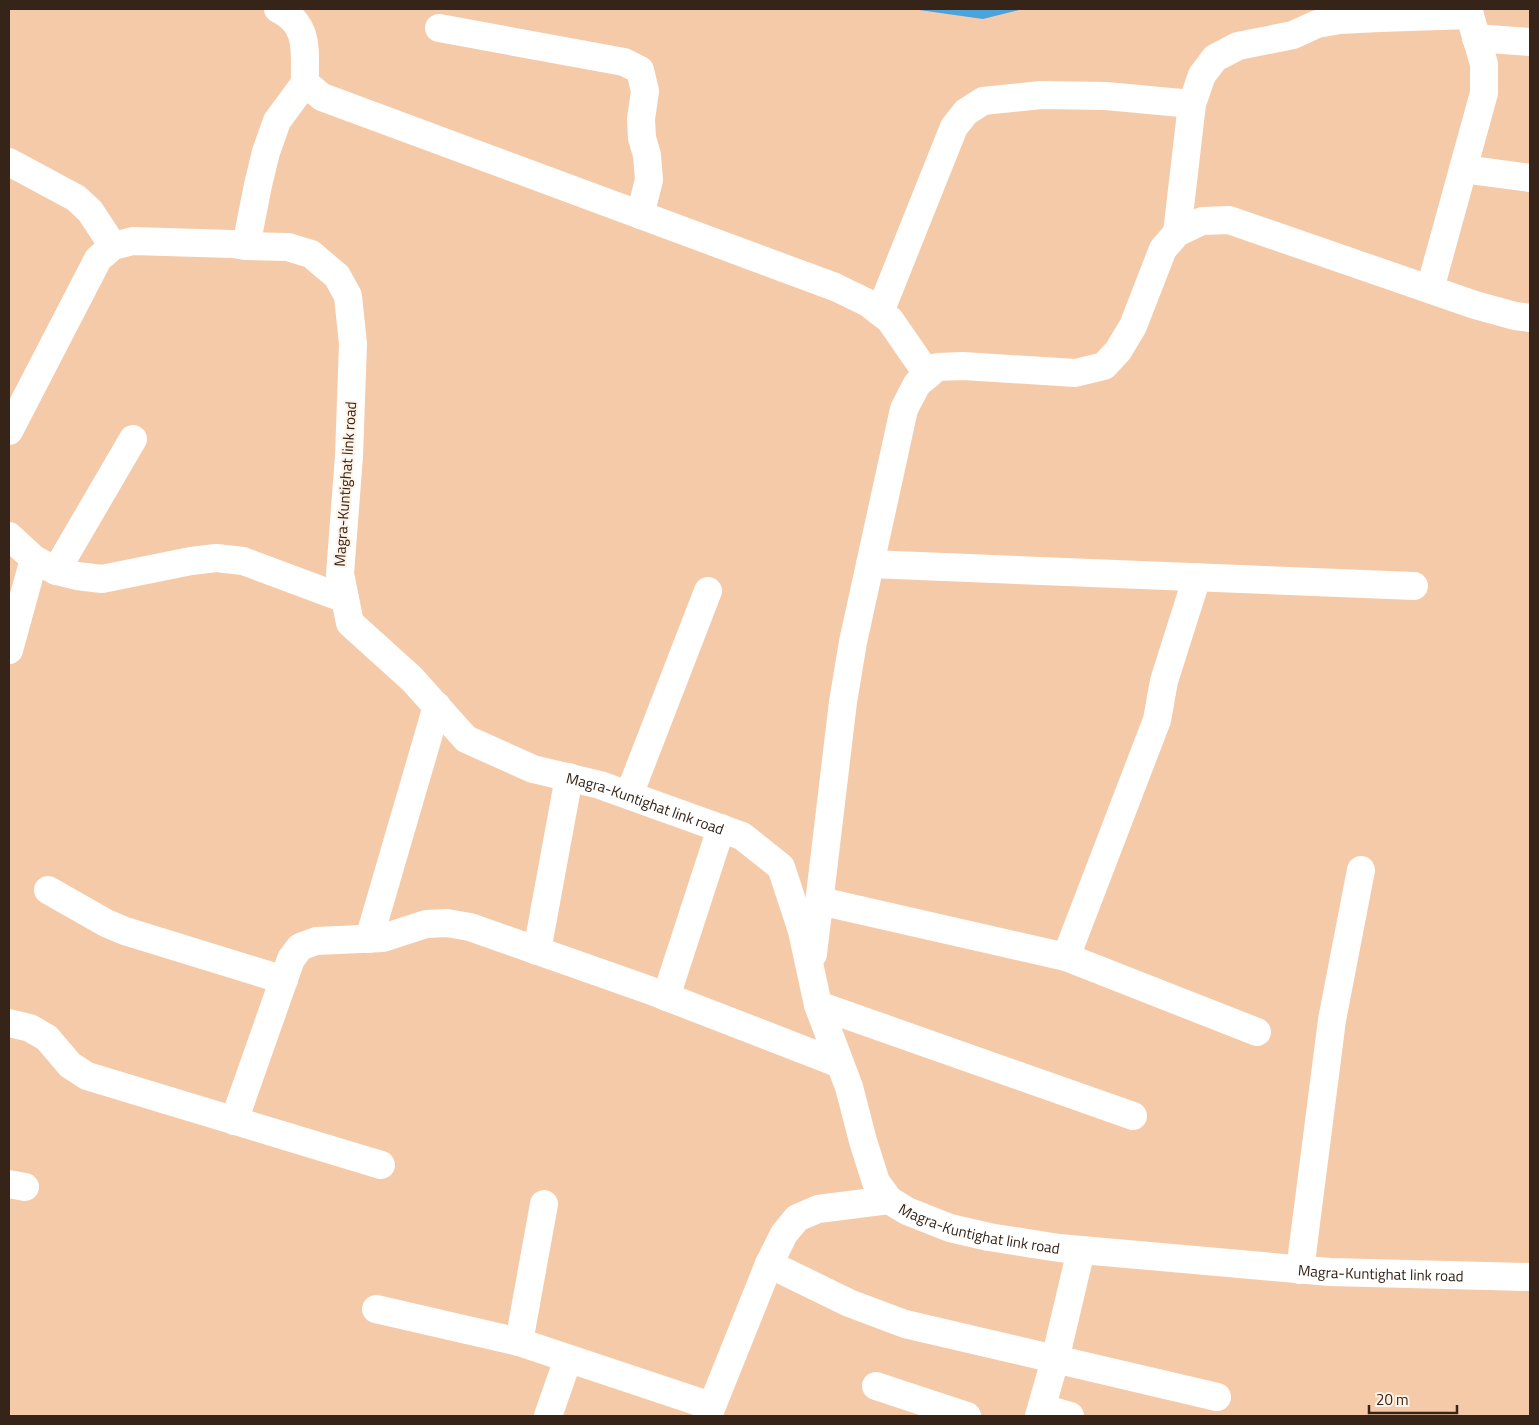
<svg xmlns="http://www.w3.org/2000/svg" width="1539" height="1425" font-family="'Titillium Web',sans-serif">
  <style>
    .water { fill: #4ba3dc }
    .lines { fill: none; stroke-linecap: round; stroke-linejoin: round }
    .minor { stroke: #fff; stroke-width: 28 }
    .labels { text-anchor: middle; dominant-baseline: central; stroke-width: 4; stroke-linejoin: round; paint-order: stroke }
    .street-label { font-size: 15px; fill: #352417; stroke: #fff2e7 }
  </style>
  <rect width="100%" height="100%" fill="#f5caa8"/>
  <polygon class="water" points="912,9 1023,9 983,19"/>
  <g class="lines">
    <g class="minor">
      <path d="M278,9C311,25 304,52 305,83L322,97L835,287L868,303L890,320L928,375"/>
      <polyline points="439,28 624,62 640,70 645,91 641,119 642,138 647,155 649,180 640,215"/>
      <polyline points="1476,38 1530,42"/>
      <polyline points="9,162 76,198 90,211 113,246"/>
      <polyline points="1463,169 1530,178"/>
      <polyline points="1177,233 1192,104 1202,75 1215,58 1238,46 1293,35 1317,24 1340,20 1379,18 1470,15"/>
      <polyline points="246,246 258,185 266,152 277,121 305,83"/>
      <polyline points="1430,289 1484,93 1484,64 1468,9"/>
      <polyline points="880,312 954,127 966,112 983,101 1041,95 1106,96 1192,104"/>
      <path id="s1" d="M9,431L98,259L113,246L133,241L232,244L246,246L288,247L311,254L337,276L348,296L353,344L349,456L340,574L350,623L412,679L466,739L533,769L600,785L742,836L781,867L802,931L818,1005L849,1087L863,1141L876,1182L889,1200L907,1211L950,1228L989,1237L1059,1248L1330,1272L1530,1277"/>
      <polyline points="9,536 34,559 56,571 77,576 102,579 191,561 216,558 243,561 345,599"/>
      <polyline points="870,564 1414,586"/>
      <polyline points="56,571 133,439"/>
      <polyline points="9,650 34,559"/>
      <polyline points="629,795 708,591"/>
      <polyline points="48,890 106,923 125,931 284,980"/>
      <polyline points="820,901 1066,957 1257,1032"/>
      <polyline points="369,939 437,706"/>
      <polyline points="537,951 569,777"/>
      <polyline points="813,954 843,702 853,642 904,409 917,384 937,367 963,366 1075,373 1104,366 1118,351 1133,326 1163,249 1177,233 1202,221 1229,220 1475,305 1515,316 1530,318"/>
      <polyline points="1066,957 1157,720 1164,681 1197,577"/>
      <polyline points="666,997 721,828"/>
      <polyline points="818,1005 1133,1116"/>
      <polyline points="9,1023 30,1028 47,1038 70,1065 87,1076 381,1165"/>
      <polyline points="234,1121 291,959 300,947 316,941 383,938 426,924 447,923 470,927 649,990 840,1064"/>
      <polyline points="9,1184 25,1187"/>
      <polyline points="769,1264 849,1303 905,1324 1217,1397"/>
      <polyline points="1300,1270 1332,1020 1361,870"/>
      <polyline points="376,1309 519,1342 711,1406"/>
      <polyline points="519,1342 544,1204"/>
      <polyline points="876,1386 967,1416"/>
      <polyline points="1042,1408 1070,1416"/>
      <polyline points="548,1416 568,1359"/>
      <polyline points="708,1416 769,1264 784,1234 797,1218 818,1209 889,1200"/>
      <polyline points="1039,1416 1055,1360 1081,1250"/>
    </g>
  </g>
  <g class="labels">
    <g class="street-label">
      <text transform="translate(345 484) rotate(-86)">Magra-Kuntighat link road</text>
      <text stroke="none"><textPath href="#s1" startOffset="1154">Magra-Kuntighat link road</textPath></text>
      <text stroke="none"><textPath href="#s1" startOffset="1754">Magra-Kuntighat link road</textPath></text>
      <text stroke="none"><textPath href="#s1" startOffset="2159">Magra-Kuntighat link road</textPath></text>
    </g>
  </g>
  <rect width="1539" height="1425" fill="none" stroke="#352417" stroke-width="20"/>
  <path d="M1369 1405v8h88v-8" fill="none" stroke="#352417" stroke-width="2.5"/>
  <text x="1376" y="1405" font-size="15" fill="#352417" stroke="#fff2e7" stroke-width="4" paint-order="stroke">20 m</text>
</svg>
